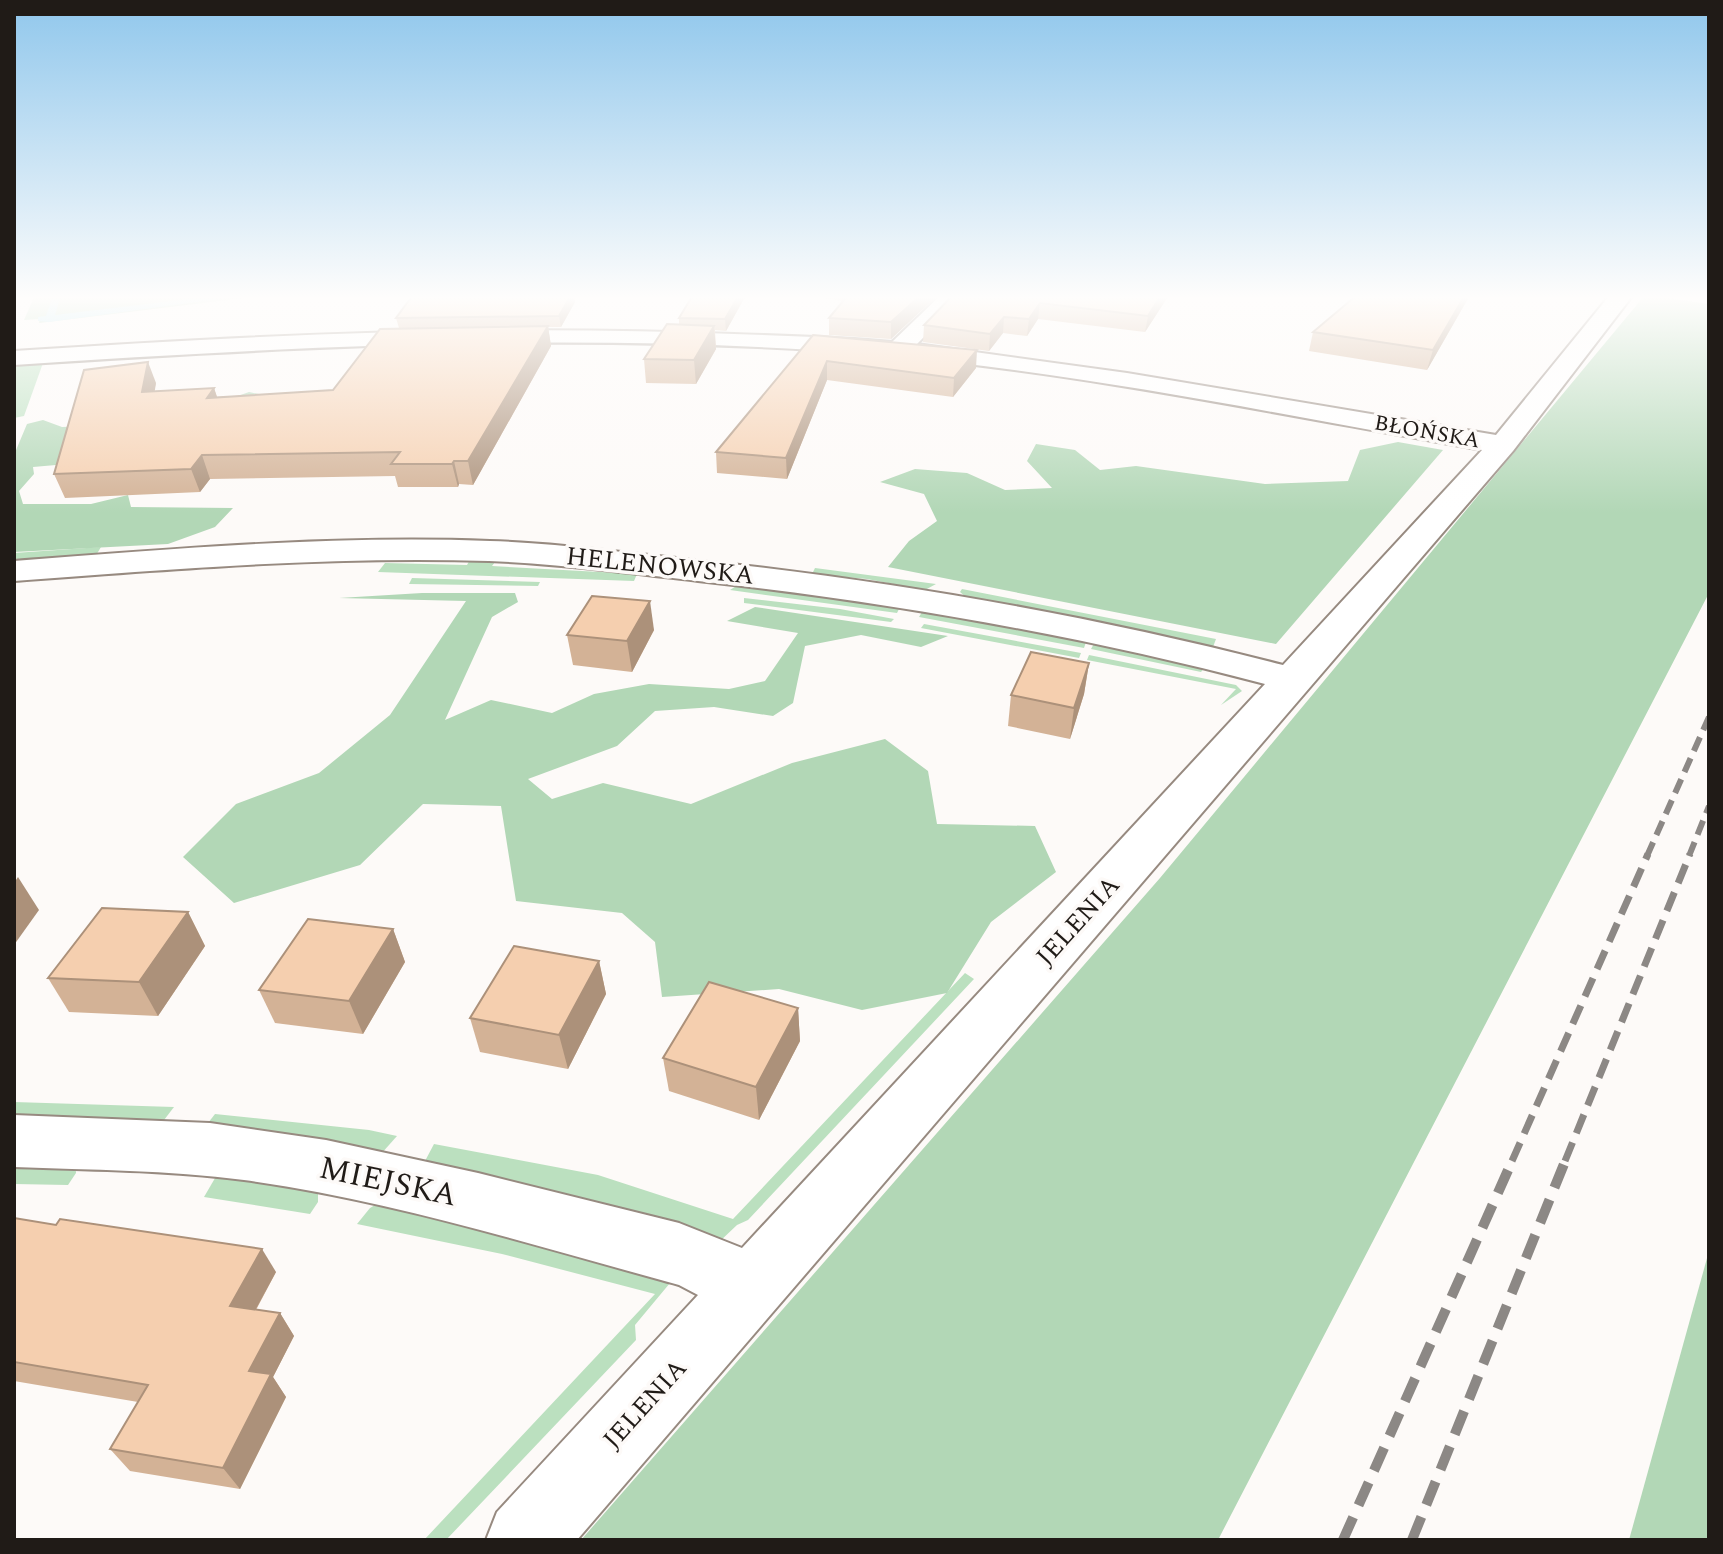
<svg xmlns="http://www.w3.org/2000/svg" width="1723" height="1554" font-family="Spectral,serif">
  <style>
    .green { fill: #bbe0bf }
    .forest { fill: #b2d7b6 }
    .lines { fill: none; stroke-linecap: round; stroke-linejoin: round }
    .stream { fill: #ace4f3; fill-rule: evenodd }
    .street-casing { stroke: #978a80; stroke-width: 4 }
    .street { fill: #fff; fill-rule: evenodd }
    .rail-far2 { stroke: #8c8885; stroke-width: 6; stroke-dasharray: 15 8; stroke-linecap: butt }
    .rail-far1 { stroke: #8c8885; stroke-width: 7; stroke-dasharray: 20 10; stroke-linecap: butt }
    .rail { stroke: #8c8885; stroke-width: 10; stroke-dasharray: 25 13; stroke-linecap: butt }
    .wall { fill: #d3b296 }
    .shaded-wall { fill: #ac917a }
    .building { fill: #f5cfaf; stroke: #ac917a; stroke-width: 2 }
    .labels { text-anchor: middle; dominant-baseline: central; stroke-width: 7; stroke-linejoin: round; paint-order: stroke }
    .far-street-label { font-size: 22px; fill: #201b17; stroke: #fdfaf8 }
    .street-label { font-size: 26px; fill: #201b17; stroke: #fdfaf8 }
    .near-street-label { font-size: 32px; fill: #201b17; stroke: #fdfaf8 }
  </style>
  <rect width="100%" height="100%" fill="#fdfaf8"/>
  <g class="green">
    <polygon points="43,363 24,416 14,418 14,365"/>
    <polygon points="101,547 95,557 14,563 14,553"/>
    <polygon points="472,556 499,557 492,566 637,574 634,581 378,572 385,563 467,565"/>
    <polygon points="815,568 936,584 925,590 867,579 812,574"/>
    <polygon points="412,578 540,582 538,586 409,584"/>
    <polygon points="741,583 893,604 899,609 897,613 730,590"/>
    <polygon points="962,589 1216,639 1213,647 1106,623 966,597 960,592"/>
    <polygon points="744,598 840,609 894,619 891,622 744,603"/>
    <polygon points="930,609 1087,639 1084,648 919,617 922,612"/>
    <polygon points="924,624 1081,653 1079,658 921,628"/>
    <polygon points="1096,640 1205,667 1201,672 1091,649"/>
    <polygon points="1089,655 1236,685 1242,691 1221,705 1236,689 1087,660"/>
    <polygon points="965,973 974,979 748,1220 737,1225 718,1243 428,1169 425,1161 434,1144 598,1175 733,1219"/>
    <polygon points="14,1102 174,1107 164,1120 151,1127 14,1123"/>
    <polygon points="215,1114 369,1130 397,1136 381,1154 208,1123"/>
    <polygon points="14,1160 75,1161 76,1173 68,1185 14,1184"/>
    <polygon points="218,1173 318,1187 318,1202 310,1214 204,1197"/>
    <polygon points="380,1202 658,1272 670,1283 635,1325 636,1340 446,1540 424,1540 655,1294 502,1254 357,1224 370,1208"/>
  </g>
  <g class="forest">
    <polygon points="35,295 268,295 39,323 40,319 24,320"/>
    <polygon points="1645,295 1709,304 1709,593 1218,1540 581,1540 1160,878"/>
    <polygon points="249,392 269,396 90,462 33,467 34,474 19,491 23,504 91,504 128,495 131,507 233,508 215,527 168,544 14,552 14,455 27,424 43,420 62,427 113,425 215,404"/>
    <polygon points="1398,442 1443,450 1276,644 888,567 909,541 937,521 924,494 880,482 915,469 967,473 1005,490 1052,488 1027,461 1036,444 1075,450 1100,470 1136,466 1265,484 1348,481 1360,450"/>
    <polygon points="422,593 515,593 518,602 492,617 445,720 491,700 552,713 594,694 649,684 729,689 765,681 798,633 727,621 755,607 948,636 921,647 861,635 805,646 793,703 773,716 714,707 655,711 617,746 528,779 552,799 603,783 691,804 792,763 885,739 928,771 937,824 1035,826 1056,872 991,922 947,993 862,1010 779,989 662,997 655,942 622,913 516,901 501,806 423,804 360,865 234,903 183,857 236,804 319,773 390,715 466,601 339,598"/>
    <polygon points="1709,1251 1709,1540 1629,1540"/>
  </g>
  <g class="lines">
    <polygon class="stream" points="53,295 61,295 55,315 221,295 248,295 49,322 38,321 38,317 46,316"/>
    <defs>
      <path id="street" d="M941,295H965L917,344L1127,373L1496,435L1610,295H1633L1513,451L577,1540H486L497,1512L698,1295L679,1285C536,1246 391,1200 244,1180C168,1170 91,1170 14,1167V1115L210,1123L326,1140L478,1173L679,1223L742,1248L1265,684C1079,635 889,602 698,581C629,573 559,564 489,561C331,556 172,569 14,581V561C172,549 331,535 490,541C558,543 627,553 695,560C893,581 1090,615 1283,665L1482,450C1283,415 1083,373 881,355C593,331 302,346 14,365V351C254,335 494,324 734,334C787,336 839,337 892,342Z"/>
    </defs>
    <use href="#street" class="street-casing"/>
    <use href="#street" class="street"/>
    <g class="rail-far2">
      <polyline points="1647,856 1709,717"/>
      <polyline points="1689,856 1709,806"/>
    </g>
    <g class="rail-far1">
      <polyline points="1512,1161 1648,854"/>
      <polyline points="1565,1161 1690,854"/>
    </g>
    <g class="rail">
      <polyline points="1343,1540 1513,1159"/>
      <polyline points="1412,1540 1566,1159"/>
    </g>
  </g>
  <g class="wall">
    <polygon points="746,295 726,331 715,330 716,349 696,384 646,383 644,359 679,325 679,318"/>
    <polygon points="804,295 938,295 891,339 829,335 829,318 843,301"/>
    <polygon points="953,295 1169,295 1145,332 1038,319 1027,336 1003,333 989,351 923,342 924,325"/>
    <polygon points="1357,295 1470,295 1427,370 1309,351 1313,332"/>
    <polygon points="575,302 561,327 548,327 551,346 473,485 459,484 458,487 398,487 395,476 210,479 200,492 65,498 54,474 156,383 154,391 214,388 217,397 333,390 399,328 396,318"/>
    <polygon points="813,335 976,368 953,397 827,380 787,479 717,473 716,452"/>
    <polygon points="654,630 632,672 573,665 567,635"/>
    <polygon points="1089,663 1084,694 1070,739 1008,726 1011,695"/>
    <polygon points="188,912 205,946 158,1016 69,1012 48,978"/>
    <polygon points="393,929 405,962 363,1034 275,1023 259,990"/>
    <polygon points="599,961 606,994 568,1069 480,1052 470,1018"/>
    <polygon points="798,1008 800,1041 759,1120 669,1091 663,1058"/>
    <polygon points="14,1218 276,1272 256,1310 280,1313 294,1336 273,1377 286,1397 240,1489 130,1471 110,1449 138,1402 14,1381"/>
  </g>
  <g class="shaded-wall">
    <polygon points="571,295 574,295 575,302 561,327 559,316"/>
    <polygon points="739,295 746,295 726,331 725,319"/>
    <polygon points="921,295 938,295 891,339 891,322"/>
    <polygon points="1161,295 1169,295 1145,332 1148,316"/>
    <polygon points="1465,295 1470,295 1427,370 1433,350"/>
    <polygon points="1040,303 1038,319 1027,336 1029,319"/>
    <polygon points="1004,317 1003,333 989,351 990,334"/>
    <polygon points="548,326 551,346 473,485 468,461"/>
    <polygon points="714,326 716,349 696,384 694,360"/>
    <polygon points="977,350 976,368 953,397 954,378"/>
    <polygon points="827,361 827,380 787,479 786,458"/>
    <polygon points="148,362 156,383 151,414 142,392"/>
    <polygon points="214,388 221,409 207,398"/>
    <polygon points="202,455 210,479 200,492 191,469"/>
    <polygon points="454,461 459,484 458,487 452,464"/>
    <polygon points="650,601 654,630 632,672 627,641"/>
    <polygon points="1089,663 1084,694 1070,739 1074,708"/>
    <polygon points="18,877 39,910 14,945 14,883"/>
    <polygon points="188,912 205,946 158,1016 139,982"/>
    <polygon points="393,929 405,962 363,1034 349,1001"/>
    <polygon points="599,961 606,994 568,1069 559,1035"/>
    <polygon points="798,1008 800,1041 759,1120 756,1087"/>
    <polygon points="262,1249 276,1272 245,1329 230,1306"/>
    <polygon points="280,1313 294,1336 273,1377 286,1397 240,1489 223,1468 249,1371"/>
  </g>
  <g class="building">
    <polygon points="413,295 571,295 559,316 396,318"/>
    <polygon points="693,295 739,295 725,319 679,318"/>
    <polygon points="848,295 921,295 891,322 829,318"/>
    <polygon points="953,295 1161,295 1148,316 1040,303 1029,319 1004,317 990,334 924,325"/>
    <polygon points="1357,295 1465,295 1433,350 1313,332"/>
    <polygon points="667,324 714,326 694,360 644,359"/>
    <polygon points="548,326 468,461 454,461 452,464 391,464 400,452 202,455 191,469 54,474 84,370 148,362 142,392 214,388 207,398 333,390 380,329"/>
    <polygon points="813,335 977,350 954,378 827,361 786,458 716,452"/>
    <polygon points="592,596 650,601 627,641 567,635"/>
    <polygon points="1031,652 1089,663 1074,708 1011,695"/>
    <polygon points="102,908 188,912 139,982 48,978"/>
    <polygon points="308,919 393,929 349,1001 259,990"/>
    <polygon points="514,946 599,961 559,1035 470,1018"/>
    <polygon points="709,982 798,1008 756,1087 663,1058"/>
    <polygon points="14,1218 56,1225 60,1219 262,1249 230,1306 280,1313 249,1371 271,1374 223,1468 110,1449 148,1385 14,1362"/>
  </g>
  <linearGradient id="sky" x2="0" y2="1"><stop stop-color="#90c7ec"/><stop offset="0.58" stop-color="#fefdfc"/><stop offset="1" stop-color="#fefdfc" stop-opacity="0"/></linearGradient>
  <rect width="1723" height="513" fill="url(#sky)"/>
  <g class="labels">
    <g class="far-street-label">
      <text transform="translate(1427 432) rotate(10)">BŁOŃSKA</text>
    </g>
    <g class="street-label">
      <text transform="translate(660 566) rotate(6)">HELENOWSKA</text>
      <text transform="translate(1078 921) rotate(-48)">JELENIA</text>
      <text transform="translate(645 1404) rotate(-48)">JELENIA</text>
    </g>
    <g class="near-street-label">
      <text transform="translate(388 1182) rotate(12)">MIEJSKA</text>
    </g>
  </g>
  <rect width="1723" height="1554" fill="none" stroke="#201b17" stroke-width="32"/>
</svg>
